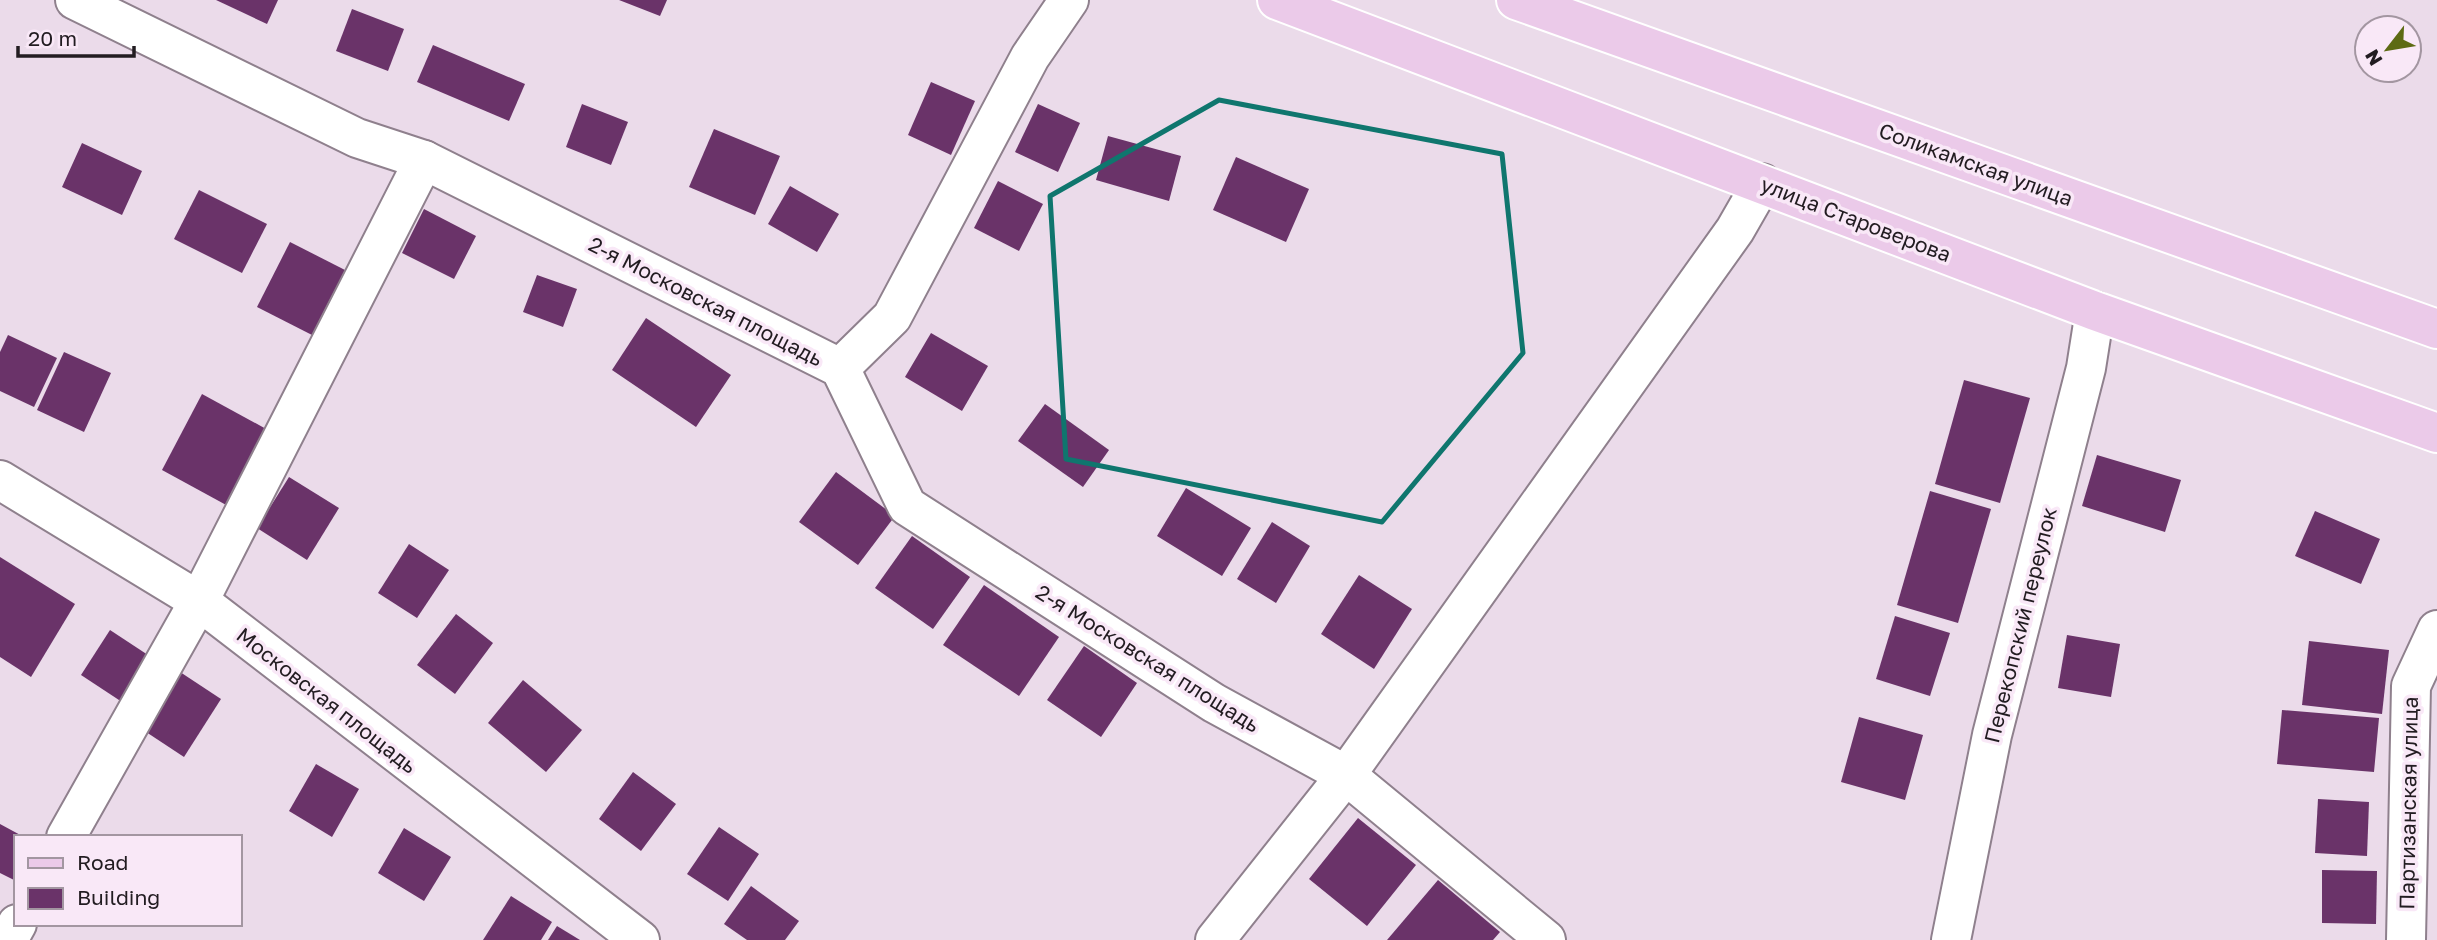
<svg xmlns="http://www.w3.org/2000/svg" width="2437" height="940" font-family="'Golos Text',sans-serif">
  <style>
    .building { fill: #6a3369 }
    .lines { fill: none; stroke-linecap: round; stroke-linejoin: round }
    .minor-casing { stroke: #8f808d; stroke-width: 42 }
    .primary-casing { stroke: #fff; stroke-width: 42 }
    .minor { stroke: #fff; stroke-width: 38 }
    .primary { stroke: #ebcae9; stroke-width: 38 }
    .marked { fill: none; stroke: #0f766e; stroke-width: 5; stroke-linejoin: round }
    .labels { text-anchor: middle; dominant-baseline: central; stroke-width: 7; stroke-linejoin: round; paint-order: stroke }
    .street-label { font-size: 21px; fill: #221c21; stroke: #f9e8f7 }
  </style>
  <rect width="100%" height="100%" fill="#ebdbea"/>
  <g class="building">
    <polygon points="216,0 278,0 267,24"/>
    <polygon points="619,0 667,0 660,16"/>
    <polygon points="352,9 404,29 388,71 336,51"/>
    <polygon points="433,45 525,84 509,121 417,82"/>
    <polygon points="931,82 975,101 951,155 908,135"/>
    <polygon points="582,104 628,122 611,165 566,147"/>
    <polygon points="1038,104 1080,123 1058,172 1015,152"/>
    <polygon points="714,129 780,156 755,215 689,187"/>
    <polygon points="1108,136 1181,156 1169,201 1096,180"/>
    <polygon points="82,143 142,171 122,215 62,187"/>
    <polygon points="1236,157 1309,189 1286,242 1213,210"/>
    <polygon points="998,181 1043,204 1019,251 974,228"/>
    <polygon points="790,186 839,214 817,252 768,224"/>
    <polygon points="199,190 267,224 242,273 174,239"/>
    <polygon points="424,209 476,236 454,279 402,253"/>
    <polygon points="290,242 345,270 312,335 257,307"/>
    <polygon points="537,275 577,289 563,327 523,312"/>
    <polygon points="646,318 731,375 696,427 612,370"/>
    <polygon points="931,333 988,366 962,411 905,377"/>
    <polygon points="8,335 57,358 34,407 0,391 0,352"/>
    <polygon points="64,352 111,373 84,432 37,410"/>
    <polygon points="1964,380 2030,398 2000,503 1935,484"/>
    <polygon points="202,394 268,430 228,506 162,470"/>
    <polygon points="1045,404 1109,450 1083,487 1018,441"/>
    <polygon points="2097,455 2181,480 2165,532 2082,506"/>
    <polygon points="836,472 895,516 858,565 799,522"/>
    <polygon points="289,477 339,508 307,560 257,528"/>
    <polygon points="1186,488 1251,528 1222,576 1157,536"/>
    <polygon points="1930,491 1991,509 1958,623 1897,605"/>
    <polygon points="2315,511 2380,539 2361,584 2295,556"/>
    <polygon points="1272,522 1310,546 1276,603 1237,579"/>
    <polygon points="912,536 970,577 933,629 875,588"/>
    <polygon points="409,544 449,570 417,618 378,593"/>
    <polygon points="0,557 75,604 31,677 0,657"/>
    <polygon points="1359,575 1412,609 1374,669 1321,634"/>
    <polygon points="984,585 1059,637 1019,696 943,645"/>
    <polygon points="456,614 493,643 455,694 417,665"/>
    <polygon points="1895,616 1950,633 1930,696 1876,679"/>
    <polygon points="110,630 151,657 122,702 81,675"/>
    <polygon points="2067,635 2120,644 2111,697 2058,688"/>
    <polygon points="2309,641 2389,650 2382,714 2302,705"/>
    <polygon points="1084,646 1137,683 1101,737 1047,700"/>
    <polygon points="174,668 221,699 184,757 137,726"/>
    <polygon points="523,680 582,730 546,772 488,723"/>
    <polygon points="2282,710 2379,718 2374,772 2277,764"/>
    <polygon points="1859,717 1923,735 1905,800 1841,782"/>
    <polygon points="316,764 359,789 332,837 289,811"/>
    <polygon points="633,772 676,804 641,851 599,819"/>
    <polygon points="2318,799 2369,802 2367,856 2315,853"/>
    <polygon points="1358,818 1416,865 1367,926 1309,879"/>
    <polygon points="0,824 24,837 16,837 16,881 0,873"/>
    <polygon points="719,827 759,854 728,901 687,874"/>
    <polygon points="404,828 451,857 424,901 378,873"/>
    <polygon points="2322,870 2377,871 2376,924 2322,923"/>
    <polygon points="1438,880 1500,932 1493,940 1387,940"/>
    <polygon points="751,886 799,921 785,940 747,940 724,924"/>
    <polygon points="511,896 552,922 541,940 483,940"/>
    <polygon points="557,926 580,940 548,940"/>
  </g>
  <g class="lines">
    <defs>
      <g id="minor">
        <polyline points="75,0 357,138 424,160 840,368 907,506 1214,703 1346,775 1546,940"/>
        <polyline points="840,368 892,317 1030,57 1069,0"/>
        <polyline points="0,480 199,601 640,940"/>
        <polyline points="66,837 199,601 424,160"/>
        <polyline points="8,940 17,924"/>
        <polyline points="1215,940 1346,775 1735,230 1762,183"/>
        <polyline points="1951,940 1992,735 2086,368 2095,311"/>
        <polyline points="2406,940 2411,686 2437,630"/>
      </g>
      <g id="primary">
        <polyline points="1277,0 2095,311 2437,433"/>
        <polyline points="1516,0 2437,329"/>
      </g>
    </defs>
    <use href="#minor" class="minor-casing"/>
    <use href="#primary" class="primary-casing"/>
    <use href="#minor" class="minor"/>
    <use href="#primary" class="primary"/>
  </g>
  <path class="marked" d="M1219,100L1502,154L1523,353L1382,522L1066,459L1050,196Z"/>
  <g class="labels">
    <g class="street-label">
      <text transform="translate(1976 164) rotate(20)">Соликамская улица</text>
      <text transform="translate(1856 219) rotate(21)">улица Староверова</text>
      <text transform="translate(706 301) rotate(27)">2-я Московская площадь</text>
      <text transform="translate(2020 625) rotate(-76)">Перекопский переулок</text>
      <text transform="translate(1148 658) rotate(32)">2-я Московская площадь</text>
      <text transform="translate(327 700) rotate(38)">Московская площадь</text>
      <text transform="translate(2408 803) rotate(-89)">Партизанская улица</text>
    </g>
  </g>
  <rect x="14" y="835" width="228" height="91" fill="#f9e8f7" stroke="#a396a1" stroke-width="2"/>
  <rect x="28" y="858" width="35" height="10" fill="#ebcae9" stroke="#a396a1" stroke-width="2"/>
  <text x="77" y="870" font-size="21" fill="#221c21">Road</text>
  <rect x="28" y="888" width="35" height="21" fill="#6a3369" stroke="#a396a1" stroke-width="2"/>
  <text x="77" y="905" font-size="21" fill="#221c21">Building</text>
  <g transform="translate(2388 49) rotate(239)"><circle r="33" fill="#f9e8f7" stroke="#a396a1" stroke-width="2"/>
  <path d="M0-5L12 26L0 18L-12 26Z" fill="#5d6a13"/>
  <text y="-10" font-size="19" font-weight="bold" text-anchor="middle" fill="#221c21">N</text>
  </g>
  <path d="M18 46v10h116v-10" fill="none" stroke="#221c21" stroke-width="3.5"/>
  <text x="28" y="46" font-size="21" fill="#221c21" stroke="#f9e8f7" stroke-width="5" paint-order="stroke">20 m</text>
</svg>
